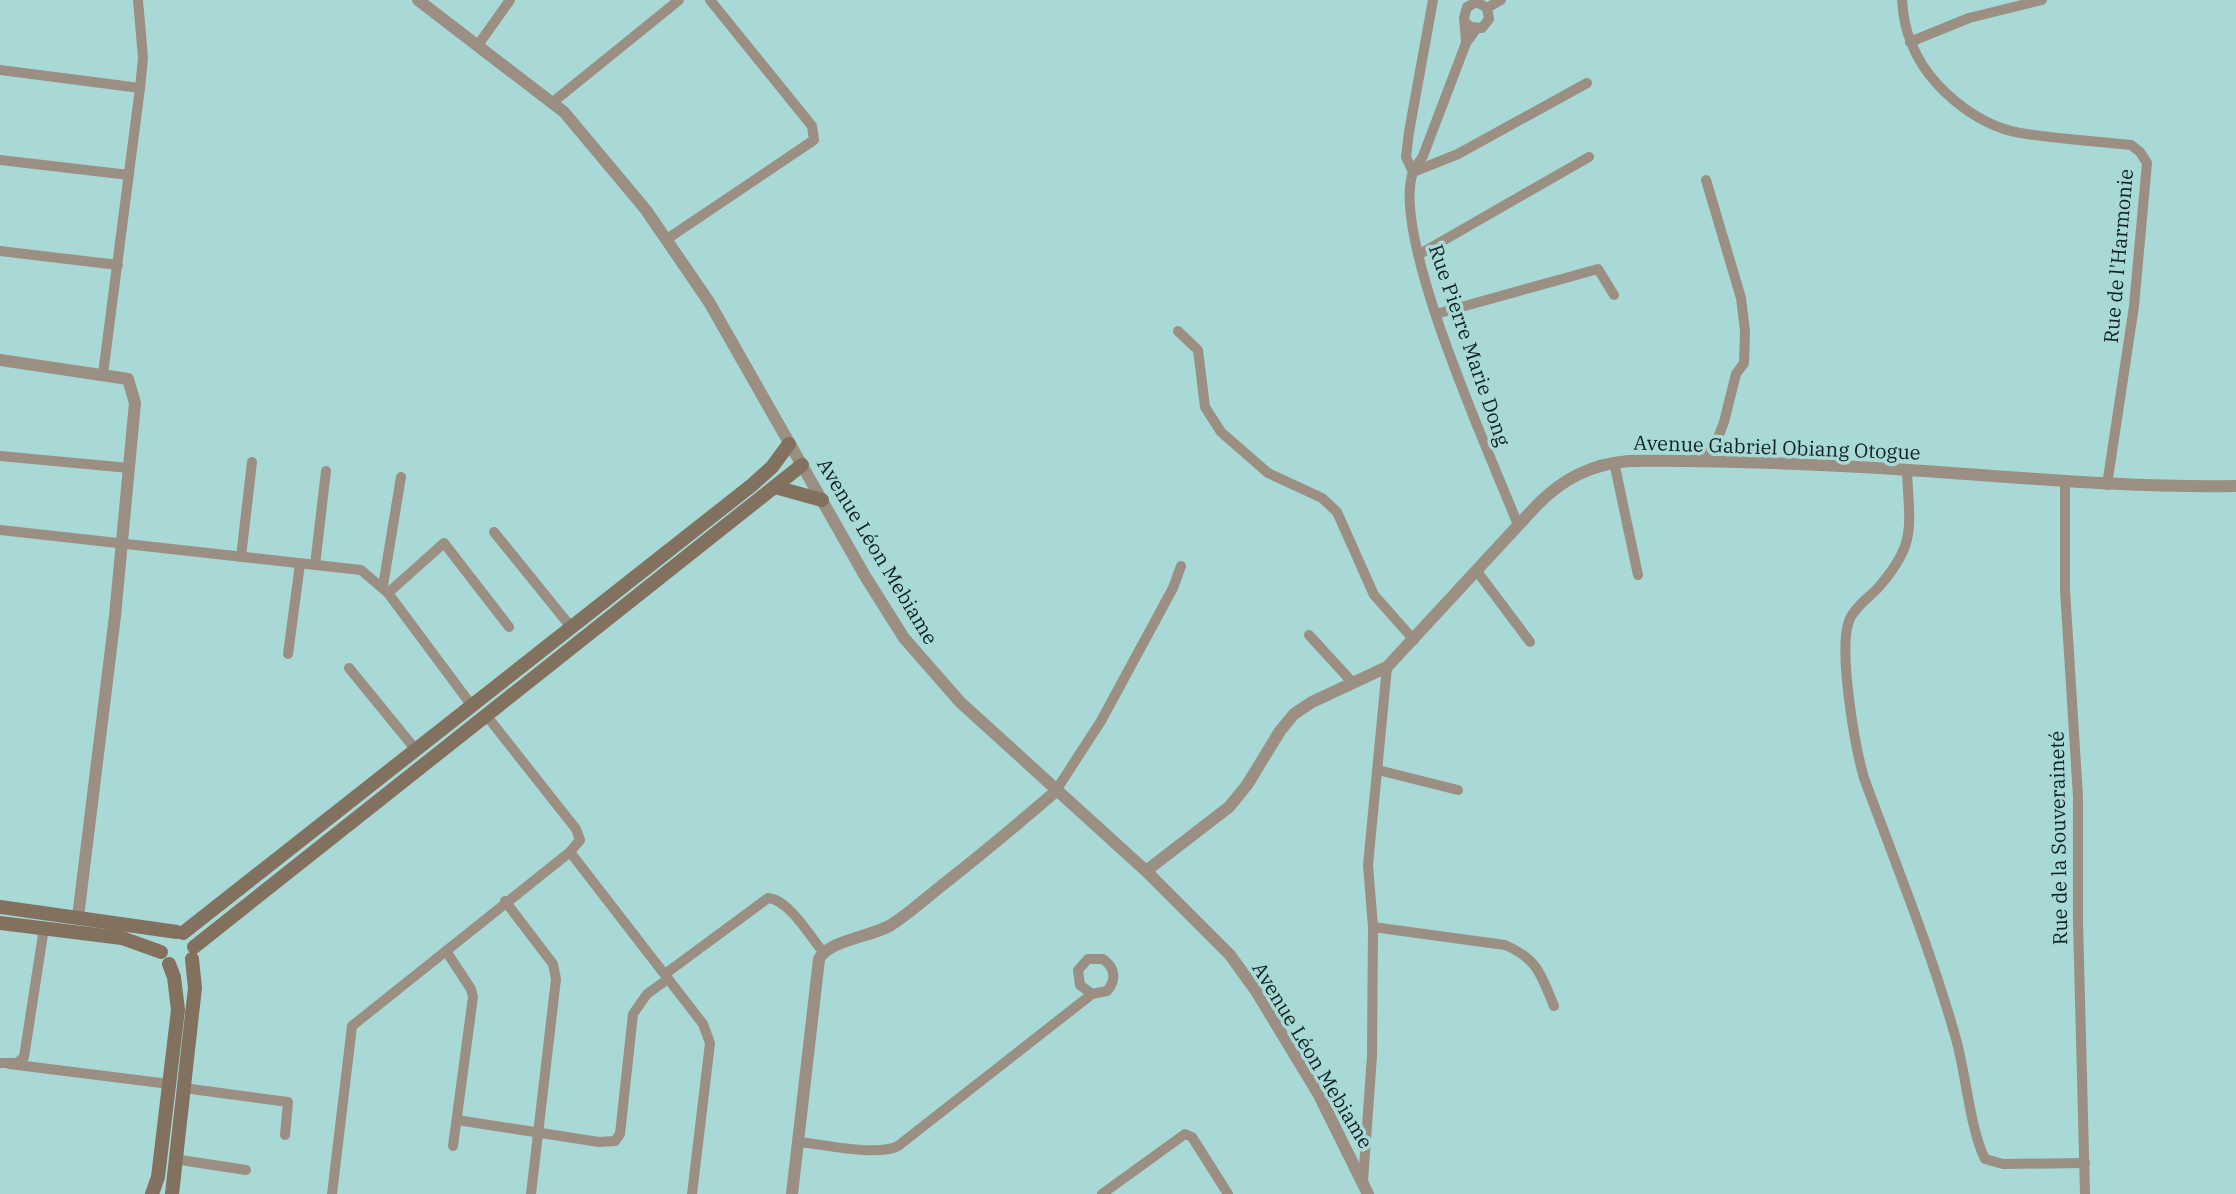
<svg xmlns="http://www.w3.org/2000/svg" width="2236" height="1194" font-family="'IBM Plex Serif',serif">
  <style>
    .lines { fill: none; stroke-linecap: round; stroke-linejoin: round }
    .minor { stroke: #9a8f82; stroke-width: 10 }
    .tertiary { stroke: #9a8f82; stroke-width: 12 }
    .secondary { stroke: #81715e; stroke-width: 14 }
    .labels { text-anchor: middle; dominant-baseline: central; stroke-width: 7; stroke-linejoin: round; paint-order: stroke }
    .street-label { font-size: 20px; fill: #0e2221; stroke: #a8d9d6 }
  </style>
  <rect width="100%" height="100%" fill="#a8d9d6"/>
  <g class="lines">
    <g class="minor">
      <path d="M1902,0C1903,14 1905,29 1911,42C1927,85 1975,125 2020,133C2056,139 2094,141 2131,145L2140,152L2147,163L2134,306L2107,485"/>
      <polyline points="1487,8 1501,0"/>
      <path d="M1476,29L1466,43L1423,156C1420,161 1415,167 1413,172C1390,237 1491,456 1518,525"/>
      <polyline points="1466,41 1464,18 1467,7 1477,2 1487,8 1489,19 1482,28 1471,27 1466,23"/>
      <polyline points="1910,42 1969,18 2042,0"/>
      <polyline points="478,45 510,0"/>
      <polyline points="0,70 140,88"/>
      <polyline points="553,102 679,0"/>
      <polyline points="0,160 129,175"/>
      <polyline points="1413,172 1458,154 1587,83"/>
      <polyline points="1413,172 1406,157 1409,132 1433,0"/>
      <polyline points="667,239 814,140 812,126 710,0"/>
      <polyline points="0,251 118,265"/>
      <polyline points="1418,255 1589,157"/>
      <polyline points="1436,314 1598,269 1614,295"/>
      <polyline points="1178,331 1198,350 1205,407 1221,432 1268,473 1322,498 1337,512 1374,595 1414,640"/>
      <polyline points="103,374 140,88 143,58 138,0"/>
      <polyline points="0,456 129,468"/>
      <polyline points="1699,461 1699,455 1714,448 1724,422 1736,374 1744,363 1745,331 1741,298 1706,180"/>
      <polyline points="1614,462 1638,575"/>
      <path d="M1907,470C1909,527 1918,543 1877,589C1868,598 1853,609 1849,621C1838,650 1855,747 1864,778C1896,865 1931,950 1956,1039C1966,1074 1970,1129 1985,1159L2003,1164L2085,1163"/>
      <polyline points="2065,482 2065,590 2078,797 2078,922 2085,1194"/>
      <polyline points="0,530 361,570 388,593 472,706"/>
      <polyline points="494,532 571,627"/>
      <polyline points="241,557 252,462"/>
      <polyline points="315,565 326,471"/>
      <polyline points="1476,570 1530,642"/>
      <polyline points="383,586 401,477"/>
      <polyline points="388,593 444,543 509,627"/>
      <polyline points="1309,635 1353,683"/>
      <polyline points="288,654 300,564"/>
      <polyline points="349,668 416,750"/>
      <polyline points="1378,770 1458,790"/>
      <polyline points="1055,792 1101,721 1173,588 1181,566"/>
      <polyline points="570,852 703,1024 710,1043 692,1194"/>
      <polyline points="505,901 553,964 556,979 531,1194"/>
      <path d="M1373,927L1505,945C1538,959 1541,975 1554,1006"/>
      <polyline points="446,951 471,989 473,997 453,1146"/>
      <path d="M665,974L768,898C788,899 810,936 823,952"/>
      <polyline points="0,1063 17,1063 24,1057 44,928"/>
      <polyline points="9,1064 169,1084"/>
      <polyline points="184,1088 288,1102 285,1135"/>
      <polyline points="457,1120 599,1142 615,1141 620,1134 633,1014 647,994 668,979"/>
      <path d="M798,1142C823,1144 877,1157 898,1146L1092,994L1107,991C1117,979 1115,968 1103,959H1088L1078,970L1080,985L1092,994"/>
      <polyline points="174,1159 246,1170"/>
      <polyline points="1363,1181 1372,1056 1373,927 1368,865 1387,667"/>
      <polyline points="332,1194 352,1026 570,852 580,840 576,829 486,715"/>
      <polyline points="1102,1194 1185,1134 1192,1137 1228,1194"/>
    </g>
    <g class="tertiary">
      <polyline points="418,0 564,112 646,210 709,302 865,576 904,638 960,702 1146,871 1230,955 1256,991 1319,1095 1368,1194"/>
      <polyline points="0,360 128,379 135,403 115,616 78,917"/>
      <path d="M1146,871L1229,807L1247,785L1280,731L1294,714L1312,702L1387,667L1538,504C1564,478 1592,464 1629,461C1723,460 1815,464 1909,470C2018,477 2126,488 2236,486"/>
      <path d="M792,1194L819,959C829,940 871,937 891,925C910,913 927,897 945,883C983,853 1019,823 1055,792"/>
    </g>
    <g class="secondary">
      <polyline points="775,487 822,500"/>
      <polyline points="0,907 177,932"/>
      <polyline points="0,923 122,938 161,952"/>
      <polyline points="183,933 752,485 772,467 789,444"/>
      <polyline points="194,947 802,465"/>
      <polyline points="152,1194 158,1177 178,1010 174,977 169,964"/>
      <polyline points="172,1194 192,1014 195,988 192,959"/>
    </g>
  </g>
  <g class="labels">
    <g class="street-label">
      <text transform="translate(2118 256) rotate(-85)">Rue de l'Harmonie</text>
      <text transform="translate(1470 345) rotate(71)">Rue Pierre Marie Dong</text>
      <text transform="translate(1777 447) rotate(2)">Avenue Gabriel Obiang Otogue</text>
      <text transform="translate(878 551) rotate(59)">Avenue Léon Mebiame</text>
      <text transform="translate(2058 838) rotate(-91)">Rue de la Souveraineté</text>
      <text transform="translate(1313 1055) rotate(59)">Avenue Léon Mebiame</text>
    </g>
  </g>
</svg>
